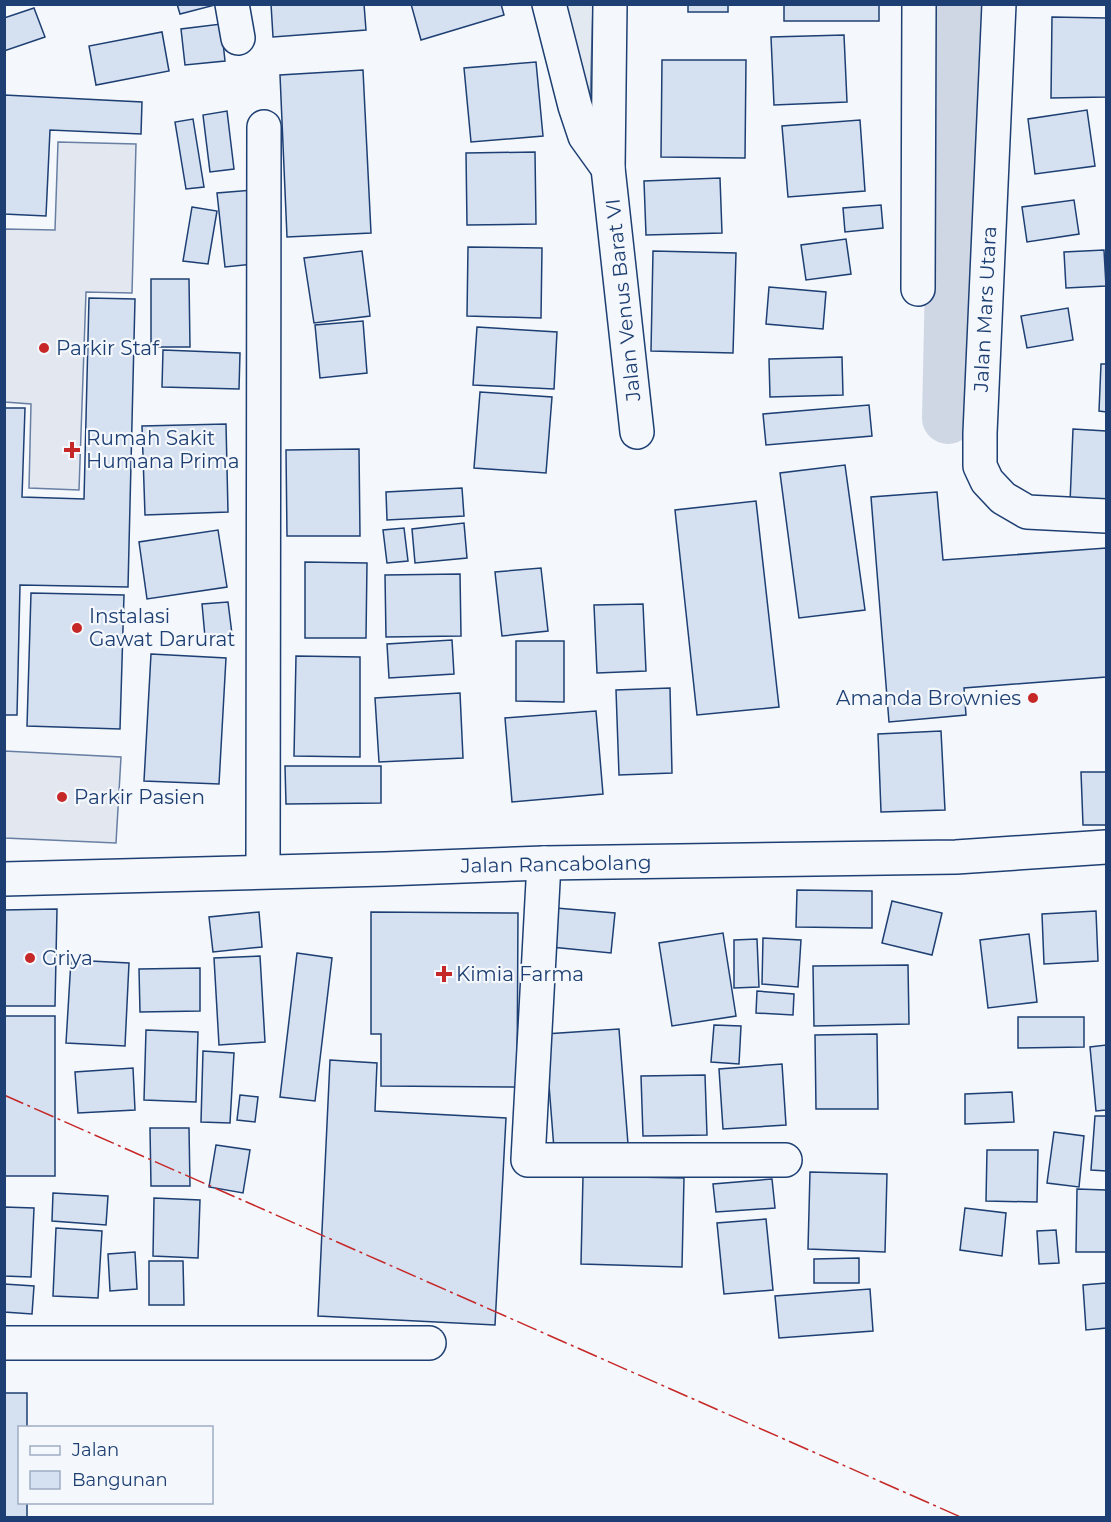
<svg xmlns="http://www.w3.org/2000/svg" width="1111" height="1522" font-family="Montserrat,sans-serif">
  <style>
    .green { fill: #e3e9f0; stroke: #687fa3; stroke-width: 1.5 }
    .parking { fill: #e3e8f0; stroke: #687fa3; stroke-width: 1.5 }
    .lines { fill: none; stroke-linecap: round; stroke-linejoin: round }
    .canal { stroke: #cfd7e4; stroke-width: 52 }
    .building { fill: #d5e0f0; stroke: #1d3f73; stroke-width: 1.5 }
    .street-casing { stroke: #1d3f73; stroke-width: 36 }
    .secondary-casing { stroke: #1d3f73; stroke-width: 36 }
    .street { stroke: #f4f7fb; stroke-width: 33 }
    .secondary { stroke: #f4f7fb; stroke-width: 33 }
    .power { stroke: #c62828; stroke-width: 1.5; stroke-dasharray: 21 4.5 3 4.5; stroke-linecap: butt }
    .poi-dot { fill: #c62828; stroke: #f4f7fb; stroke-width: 2 }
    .labels { text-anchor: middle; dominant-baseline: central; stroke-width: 4.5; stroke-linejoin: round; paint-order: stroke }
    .street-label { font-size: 20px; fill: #1d3f73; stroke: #f4f7fb }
    .poi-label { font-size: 20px; fill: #1d3f73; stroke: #f4f7fb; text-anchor: start }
  </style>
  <rect width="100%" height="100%" fill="#f4f7fb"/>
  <polygon class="green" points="561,5 593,5 590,106"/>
  <g class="parking">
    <polygon points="58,142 136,144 132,293 86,292 79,490 29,488 31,404 5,402 5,229 55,230"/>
    <polygon points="4,751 121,757 116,843 5,838"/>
  </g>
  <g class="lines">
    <polyline class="canal" points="948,418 957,4"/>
  </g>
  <g class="building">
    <polygon points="177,4 215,4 215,5 180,14"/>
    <polygon points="271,4 364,4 366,30 273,37"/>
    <polygon points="411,4 501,4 504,15 421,40"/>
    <rect x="688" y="4" width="40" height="8"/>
    <rect x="784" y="4" width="95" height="17"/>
    <polygon points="34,8 45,37 4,51 4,18"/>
    <polygon points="1052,17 1106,18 1106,97 1051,98"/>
    <polygon points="221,24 225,61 185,65 181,29"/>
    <polygon points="162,32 169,71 96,85 89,46"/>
    <polygon points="844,35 847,102 774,105 771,37"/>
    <polygon points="662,60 746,60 745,158 661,157"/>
    <polygon points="536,62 543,136 471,142 464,68"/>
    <polygon points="363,70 371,233 287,237 280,75"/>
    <polygon points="4,95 142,102 141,134 50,130 46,216 4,214"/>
    <polygon points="1087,110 1095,166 1035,174 1028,119"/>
    <polygon points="227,111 234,169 210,172 203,115"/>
    <polygon points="193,119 204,187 186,189 175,122"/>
    <polygon points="860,120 865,191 788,197 782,126"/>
    <polygon points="535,152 536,224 467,225 466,153"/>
    <polygon points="720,178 722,233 646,235 644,181"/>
    <polygon points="253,190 262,263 225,267 217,193"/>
    <polygon points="1074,200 1079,234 1027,242 1022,207"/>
    <polygon points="881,205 883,228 845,232 843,208"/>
    <polygon points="192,207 217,211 208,264 183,261"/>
    <polygon points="846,239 851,274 806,280 801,245"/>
    <polygon points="468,247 542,248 541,318 467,316"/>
    <polygon points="1104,250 1106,286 1066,288 1064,252"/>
    <polygon points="362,251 370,316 314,323 304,258"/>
    <polygon points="653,251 736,253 733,353 651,351"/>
    <polygon points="151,279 189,279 190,347 151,347"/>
    <polygon points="769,287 826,292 823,329 766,324"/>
    <polygon points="89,298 135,299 128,587 20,585 17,715 4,715 4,408 25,408 22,497 84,499"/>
    <polygon points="1068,308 1073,340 1027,348 1021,316"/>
    <polygon points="363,321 367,373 320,378 315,325"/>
    <polygon points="477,327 557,332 554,389 473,385"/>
    <polygon points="163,350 240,353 239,389 162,387"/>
    <polygon points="842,357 843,395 770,397 769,359"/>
    <polygon points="1101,364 1106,364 1106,412 1099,411"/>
    <polygon points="480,392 552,397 546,473 474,468"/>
    <polygon points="869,405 872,436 766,445 763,414"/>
    <polygon points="226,424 228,512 145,515 142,426"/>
    <polygon points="1073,429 1106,431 1106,504 1070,503"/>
    <polygon points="359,449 360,536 287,536 286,450"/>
    <polygon points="845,465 865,610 799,618 780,473"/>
    <polygon points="462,488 464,516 387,520 386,492"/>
    <polygon points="937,492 943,560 1106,548 1106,677 964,688 966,715 889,722 871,497"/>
    <polygon points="756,501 779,707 697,715 675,510"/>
    <polygon points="464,523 467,558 415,563 412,529"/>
    <polygon points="404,528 408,561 387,563 383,530"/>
    <polygon points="218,530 227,587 147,599 139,542"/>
    <polygon points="305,562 367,563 366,638 305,638"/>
    <polygon points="541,568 548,631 502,636 495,572"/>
    <polygon points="460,574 461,636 386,637 385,575"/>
    <polygon points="31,593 124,595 120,729 27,726"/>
    <polygon points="228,602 232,634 205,637 202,604"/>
    <polygon points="643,604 646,671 597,673 594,605"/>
    <polygon points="452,640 454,674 389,678 387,644"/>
    <polygon points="516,641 564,641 564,702 516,701"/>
    <polygon points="151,654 226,658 219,784 144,781"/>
    <polygon points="296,656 360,657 360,757 294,756"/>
    <polygon points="670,688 672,773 619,775 616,690"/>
    <polygon points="460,693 463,758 379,762 375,698"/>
    <polygon points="596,711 603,794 512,802 505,718"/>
    <polygon points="941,731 945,810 881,812 878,734"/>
    <polygon points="285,766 381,766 381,803 286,804"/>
    <polygon points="1081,772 1106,772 1106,825 1083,825"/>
    <polygon points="797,890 872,891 872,928 796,927"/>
    <polygon points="892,901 942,913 932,955 882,943"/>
    <polygon points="544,907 615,913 611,953 541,946"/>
    <polygon points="57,909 55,1006 4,1006 4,910"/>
    <polygon points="1096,911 1098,961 1044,964 1042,914"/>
    <polygon points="259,912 262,947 213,952 209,917"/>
    <polygon points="371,912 518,913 517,1087 381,1086 381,1034 371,1034"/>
    <polygon points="723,933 736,1016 672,1026 659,943"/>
    <polygon points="1029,934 1037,1002 988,1008 980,940"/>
    <polygon points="763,938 801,940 798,987 762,984"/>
    <polygon points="757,939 759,987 734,988 734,940"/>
    <polygon points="297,953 332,958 315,1101 280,1097"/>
    <polygon points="260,956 265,1042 219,1045 214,958"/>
    <polygon points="71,960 129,963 125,1046 66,1043"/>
    <polygon points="908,965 909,1024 814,1026 813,966"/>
    <polygon points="200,968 200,1011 140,1012 139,969"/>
    <polygon points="757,991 794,994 793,1015 756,1013"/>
    <rect x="4" y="1016" width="51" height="160"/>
    <polygon points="1018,1017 1084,1017 1084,1047 1018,1048"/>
    <polygon points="714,1025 741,1026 739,1064 711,1062"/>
    <polygon points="619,1029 628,1144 554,1149 545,1034"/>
    <polygon points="146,1030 198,1032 196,1102 144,1100"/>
    <polygon points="877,1034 878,1109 816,1109 815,1035"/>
    <polygon points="1106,1045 1106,1110 1096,1111 1090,1047"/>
    <polygon points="203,1051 234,1053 230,1123 201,1122"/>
    <polygon points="330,1060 377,1063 375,1111 506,1118 495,1325 318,1316"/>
    <polygon points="782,1064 786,1125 723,1129 719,1069"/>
    <polygon points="133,1068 135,1110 78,1113 75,1072"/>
    <polygon points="705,1075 707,1135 643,1136 641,1076"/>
    <polygon points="1012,1092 1014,1122 965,1124 965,1094"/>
    <polygon points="240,1095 258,1097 255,1122 237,1120"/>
    <polygon points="1095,1116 1106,1116 1106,1171 1091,1170"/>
    <polygon points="150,1128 189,1128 190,1186 151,1186"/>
    <polygon points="1054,1132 1084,1136 1079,1187 1047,1183"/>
    <polygon points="216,1145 250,1150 243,1193 209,1187"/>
    <polygon points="987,1150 1038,1150 1037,1202 986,1201"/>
    <polygon points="810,1172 887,1174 885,1252 808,1249"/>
    <polygon points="583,1176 684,1178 682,1267 581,1264"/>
    <polygon points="772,1179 775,1208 716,1212 713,1184"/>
    <polygon points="1077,1189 1106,1190 1106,1252 1076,1252"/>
    <polygon points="53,1193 108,1196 106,1225 52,1221"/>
    <polygon points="154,1198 200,1200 198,1258 153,1256"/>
    <polygon points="4,1207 34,1208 31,1277 4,1276"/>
    <polygon points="965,1208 1006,1213 1002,1256 960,1250"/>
    <polygon points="766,1219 773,1290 724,1294 717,1223"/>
    <polygon points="56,1228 102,1231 98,1298 53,1296"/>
    <polygon points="1056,1230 1059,1263 1039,1264 1037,1231"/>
    <polygon points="135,1252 137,1289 110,1291 108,1254"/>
    <polygon points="859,1258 859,1283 814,1283 814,1259"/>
    <polygon points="149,1261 183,1261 184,1305 149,1305"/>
    <polygon points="1106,1283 1106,1328 1086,1330 1083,1285"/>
    <polygon points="4,1284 34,1286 32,1314 4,1312"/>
    <polygon points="870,1289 873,1331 779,1338 775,1296"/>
    <polygon points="4,1393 27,1393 27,1428 20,1428 20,1502 27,1502 27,1518 4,1518"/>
  </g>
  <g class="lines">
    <defs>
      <g id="street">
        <polyline points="232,4 238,38"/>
        <polyline points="549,4 575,106 585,136 608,168"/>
        <polyline points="610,4 608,168 637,432"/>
        <polyline points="999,4 980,433 980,466 987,481 1003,498 1027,512 1106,516"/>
        <polyline points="918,289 919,4"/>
        <polyline points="544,863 528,1160 785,1160"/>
        <polyline points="263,871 264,127"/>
        <polyline points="4,1343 429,1343"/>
      </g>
      <polyline id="secondary" points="4,879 385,869 544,863 956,857 1106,847"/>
    </defs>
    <use href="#street" class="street-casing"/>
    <use href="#secondary" class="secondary-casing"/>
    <use href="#street" class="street"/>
    <use href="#secondary" class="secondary"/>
    <polyline class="power" points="4,1095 963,1518"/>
  </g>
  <g class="poi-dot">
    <circle cx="44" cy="348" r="6"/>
    <path d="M69 441h6v6h6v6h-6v6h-6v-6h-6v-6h6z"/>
    <circle cx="77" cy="628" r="6"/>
    <circle cx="1033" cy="698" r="6"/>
    <circle cx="62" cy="797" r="6"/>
    <circle cx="30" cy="958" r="6"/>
    <path d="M441 965h6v6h6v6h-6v6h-6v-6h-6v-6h6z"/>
  </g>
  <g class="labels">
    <g class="street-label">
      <text transform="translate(623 300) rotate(-96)">Jalan Venus Barat VI</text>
      <text transform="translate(985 309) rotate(-87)">Jalan Mars Utara</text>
      <text transform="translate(556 864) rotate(-1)">Jalan Rancabolang</text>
    </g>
    <g class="poi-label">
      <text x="56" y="348">Parkir Staf</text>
      <text x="86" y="438">Rumah Sakit<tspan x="86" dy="23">Humana Prima</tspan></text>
      <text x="89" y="616">Instalasi<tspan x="89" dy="23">Gawat Darurat</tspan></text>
      <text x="1021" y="698" text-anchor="end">Amanda Brownies</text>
      <text x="74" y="797">Parkir Pasien</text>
      <text x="42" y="958">Griya</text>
      <text x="456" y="974">Kimia Farma</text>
    </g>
  </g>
  <rect width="1111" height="1522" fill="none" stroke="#1d3f73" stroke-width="12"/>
  <rect x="18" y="1426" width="195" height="78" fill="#f4f7fb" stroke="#9eadc5" stroke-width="1.5"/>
  <rect x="30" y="1446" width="30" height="9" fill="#f4f7fb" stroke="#9eadc5" stroke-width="1.5"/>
  <text x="72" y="1456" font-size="18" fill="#1d3f73">Jalan</text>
  <rect x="30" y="1471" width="30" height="18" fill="#d5e0f0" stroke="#9eadc5" stroke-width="1.5"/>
  <text x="72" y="1486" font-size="18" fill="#1d3f73">Bangunan</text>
</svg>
